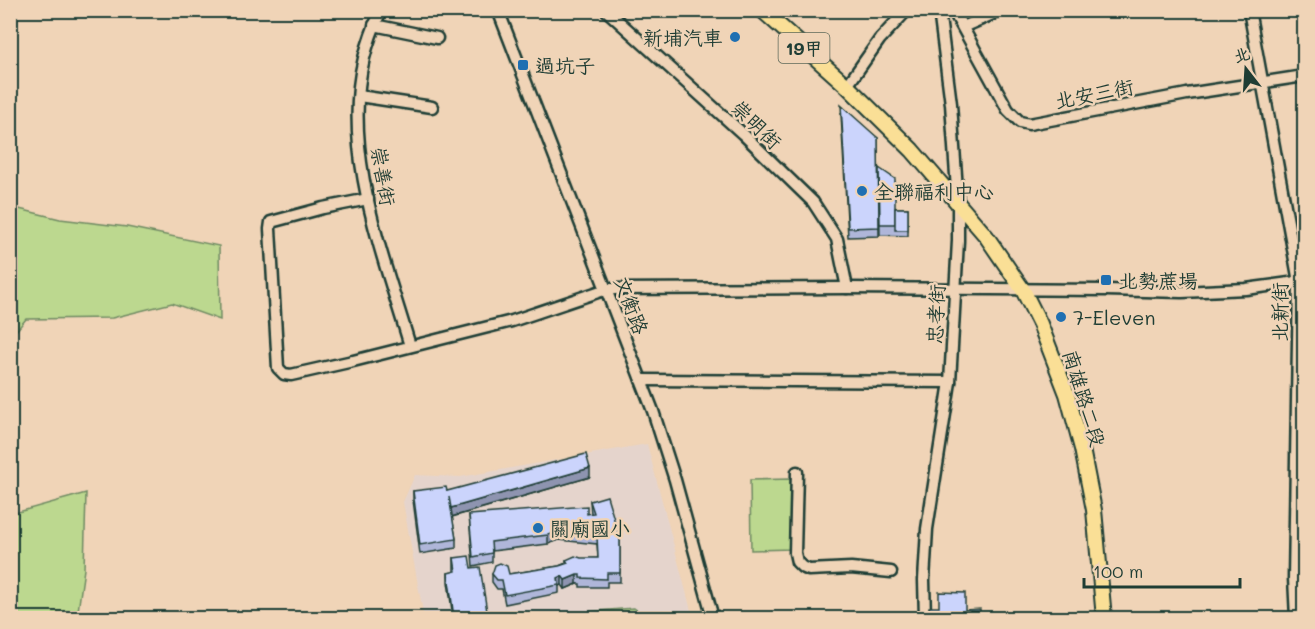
<svg xmlns="http://www.w3.org/2000/svg" width="1315" height="629" font-family="Mali,'LXGW WenKai TC',sans-serif">
  <style>
    .built { fill: #e5d4cc }
    .green { fill: #bcd88f; stroke: #6e8a62; stroke-width: 1.5 }
    .lines { fill: none; stroke-linecap: round; stroke-linejoin: round }
    .minor-casing { stroke: #1f3d34; stroke-width: 15 }
    .major-casing { stroke: #1f3d34; stroke-width: 18 }
    .minor { stroke: #f0d4b7; stroke-width: 10 }
    .major { stroke: #fadf96; stroke-width: 14 }
    .wall { fill: #afb6d9; stroke: #1f3d34; stroke-width: 1.5 }
    .shaded-wall { fill: #8e94b0; stroke: #1f3d34; stroke-width: 1.5 }
    .building { fill: #cbd4fc; stroke: #1f3d34; stroke-width: 1.5 }
    .poi-dot { fill: #1f6fb2; stroke: #f0d4b7; stroke-width: 2 }
    .labels { text-anchor: middle; dominant-baseline: central; stroke-width: 5; stroke-linejoin: round; paint-order: stroke }
    .shield { fill: #f0d4b7; stroke: #5e6a5b; stroke-width: 1.5 }
    .shield-label { font-size: 18px; font-weight: bold; fill: #1f3d34 }
    .poi-label { font-size: 20px; fill: #1f3d34; stroke: #f0d4b7; text-anchor: start }
    .street-label { font-size: 20px; fill: #1f3d34; stroke: #f0d4b7 }
  </style>
  <rect width="100%" height="100%" fill="#f0d4b7"/>
  <filter id="ink" filterUnits="userSpaceOnUse"><feTurbulence type="fractalNoise" baseFrequency=".0167" numOctaves="2"/><feDisplacementMap in="SourceGraphic" scale="12" xChannelSelector="R" yChannelSelector="G"/><feConvolveMatrix kernelMatrix="1 2 1 2 8 2 1 2 1" color-interpolation-filters="sRGB"/></filter>
  <g filter="url(#ink)">
    <polygon class="built" points="647,444 693,618 424,618 403,502 415,475 460,477"/>
    <g class="green">
      <polygon points="11,207 60,219 127,227 219,246 220,320 172,303 112,318 26,319 11,337"/>
      <polygon points="790,479 791,549 751,550 750,480"/>
      <polygon points="86,493 84,569 77,618 11,618 11,514"/>
      <polygon points="634,608 648,618 552,618 559,614"/>
    </g>
    <g class="lines">
      <defs>
        <g id="minor">
          <path d="M381,10C374,26 368,42 364,58C341,152 384,257 410,346"/>
          <polyline points="498,10 653,411 675,480 713,618"/>
          <polyline points="606,10 743,134 813,202 837,239 847,288"/>
          <polyline points="953,10 1008,110 1020,122 1029,124 1187,94 1304,76"/>
          <polyline points="1249,10 1299,282 1294,578 1296,618"/>
          <polyline points="374,25 437,38"/>
          <polyline points="963,27 1002,10"/>
          <polyline points="847,86 880,39 907,10"/>
          <polyline points="359,96 432,107"/>
          <polyline points="368,199 323,208 271,222 270,229 278,368 284,374 291,375 353,361 512,321 607,289 847,288 1106,290 1182,292 1246,289 1304,281"/>
          <polyline points="641,380 950,382"/>
          <polyline points="797,472 795,553 797,562 802,567 809,570 851,568 891,572"/>
          <polyline points="925,618 924,580 927,529 950,382 958,241 958,204 951,104 939,10"/>
        </g>
        <polyline id="major" points="762,10 847,86 912,150 986,236 1023,290 1040,324 1067,394 1082,449 1094,510 1104,618"/>
      </defs>
      <use href="#minor" class="minor-casing"/>
      <use href="#major" class="major-casing"/>
      <use href="#minor" class="minor"/>
      <use href="#major" class="major"/>
    </g>
    <g class="wall">
      <polygon points="841,114 878,138 879,236 848,237"/>
      <polygon points="879,168 895,208 908,208 908,236 880,235"/>
      <polygon points="590,477 452,517 456,539 456,548 420,554 413,500 413,491 447,491"/>
      <polygon points="590,501 620,539 620,582 607,582 607,587 580,587 580,584 577,584 565,589 562,585 559,586 559,593 505,604 502,589 497,589 492,582 492,574 509,574 559,566 566,563 566,560 598,558 597,544 559,540 548,544 492,551 492,562 473,566 469,515 587,514 591,514"/>
      <polygon points="454,558 471,568 488,618 453,618 448,582 448,573 454,572"/>
    </g>
    <g class="shaded-wall">
      <polygon points="590,468 590,477 451,517 451,508"/>
      <polygon points="559,531 559,540 548,544 548,535"/>
      <polygon points="577,575 577,584 565,589 565,580"/>
      <polygon points="562,576 562,585 559,586 558,578"/>
    </g>
    <g class="building">
      <polygon points="841,105 878,138 879,227 848,228"/>
      <polygon points="879,168 895,179 895,224 880,224"/>
      <rect x="895" y="208" width="13" height="22"/>
      <polygon points="586,454 590,468 451,508 449,497 456,539 420,545 413,491 446,487 447,491"/>
      <polygon points="607,496 620,539 620,573 607,573 607,579 580,578 580,575 577,575 565,580 562,576 558,578 559,585 505,595 502,580 497,580 492,574 495,565 500,563 507,566 509,574 559,566 568,563 566,560 575,556 581,558 598,558 597,536 559,531 548,535 491,542 492,553 473,557 469,515 587,506 587,514 594,513 590,501"/>
      <polygon points="469,556 471,568 480,567 488,618 454,618 448,573 456,571 454,558"/>
      <polygon points="939,592 965,593 965,610 980,609 980,618 929,618 929,607 939,607"/>
    </g>
  </g>
  <g class="poi-dot">
    <circle cx="735" cy="37" r="6"/>
    <rect x="517" y="59" width="12" height="12" rx="3"/>
    <circle cx="862" cy="191" r="6"/>
    <rect x="1100" y="274" width="12" height="12" rx="3"/>
    <circle cx="1061" cy="317" r="6"/>
    <circle cx="538" cy="528" r="6"/>
  </g>
  <g class="labels">
    <rect class="shield" x="778.5" y="33" width="51" height="30" rx="4.5"/>
    <g class="shield-label">
      <text x="804" y="48">19甲</text>
    </g>
    <g class="poi-label">
      <text x="723" y="37" text-anchor="end">新埔汽車</text>
      <text x="535" y="65">過坑子</text>
      <text x="874" y="191">全聯福利中心</text>
      <text x="1118" y="280">北勢蔗場</text>
      <text x="1073" y="317">7-Eleven</text>
      <text x="550" y="528">關廟國小</text>
    </g>
    <g class="street-label">
      <text transform="translate(1094 93) rotate(-11)">北安三街</text>
      <text transform="translate(757 124) rotate(44)">崇明街</text>
      <text transform="translate(384 176) rotate(80)">崇善街</text>
      <text transform="translate(632 305) rotate(69)">文衡路</text>
      <text transform="translate(1279 312) rotate(-90)">北新街</text>
      <text transform="translate(935 314) rotate(-87)">忠孝街</text>
      <text transform="translate(1085 398) rotate(73)">南雄路二段</text>
    </g>
  </g>
  <rect width="1315" height="629" fill="none" stroke="#f0d4b7" stroke-width="36"/>
  <rect x="18" y="18" width="1279" height="593" fill="none" stroke="#1f3d34" stroke-width="2" filter="url(#ink)"/>
  <g transform="translate(1246 69) rotate(343)" stroke="#f0d4b7" stroke-width="4.5" paint-order="stroke">
  <path d="M0-4.5L10 22L0 15L-10 22Z" fill="#1f3d34"/>
  <text y="-9" font-size="16" font-weight="bold" text-anchor="middle" fill="#1f3d34">北</text>
  </g>
  <path d="M1084 578v9h156v-9" fill="none" stroke="#1f3d34" stroke-width="3"/>
  <text x="1093" y="578" font-size="18" fill="#1f3d34" stroke="#f0d4b7" stroke-width="4.5" paint-order="stroke">100 m</text>
</svg>
